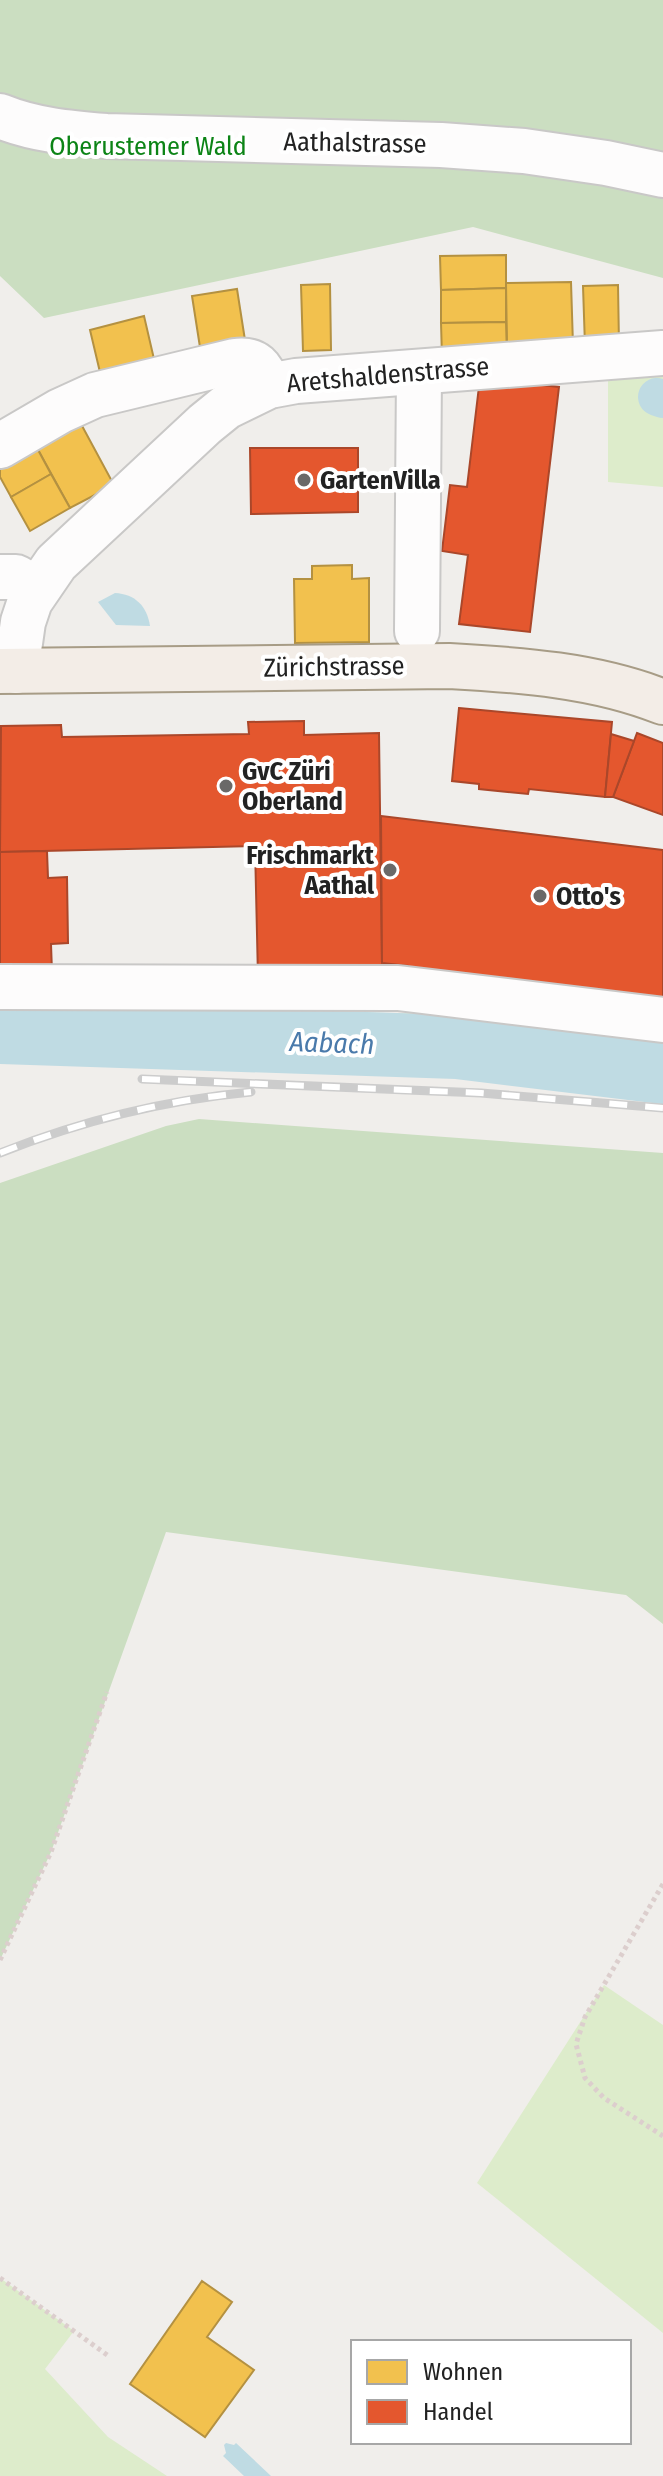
<svg xmlns="http://www.w3.org/2000/svg" width="663" height="2476" font-family="'Fira Sans Condensed',sans-serif">
  <style>
    .grass { fill: #ddeccb }
    .forest { fill: #cbdec1 }
    .water { fill: #bfdbe3 }
    .homes { fill: #f2c14e; stroke: #b49141; stroke-width: 2 }
    .shops { fill: #e4572e; stroke: #aa472a; stroke-width: 2 }
    .lines { fill: none; stroke-linecap: round; stroke-linejoin: round }
    .canal { stroke: #bfdbe3; stroke-width: 38 }
    .river { stroke: #bfdbe3; stroke-width: 64 }
    .minor-casing { stroke: #c9c8c7; stroke-width: 48 }
    .major-casing { stroke: #a79c86; stroke-width: 48 }
    .path { stroke: #dccecd; stroke-width: 5; stroke-dasharray: 4 4; stroke-linecap: butt }
    .minor { stroke: #fdfcfc; stroke-width: 44 }
    .major { stroke: #f3ede7; stroke-width: 44 }
    .rail-casing { stroke: #ccc; stroke-width: 9 }
    .rail { stroke: #fff; stroke-width: 6; stroke-dasharray: 18; stroke-linecap: butt }
    .poi-dot { fill: #6a6968; stroke: #fff; stroke-width: 3 }
    .labels { text-anchor: middle; dominant-baseline: central; stroke-width: 8; stroke-linejoin: round; paint-order: stroke }
    .street-label { font-size: 26px; fill: #222; stroke: #fff }
    .park-label { font-size: 26px; fill: #0c8416; stroke: #fff }
    .poi-label { font-size: 26px; font-weight: bold; fill: #222; stroke: #fff; text-anchor: start }
    .water-label { font-size: 28px; font-style: italic; fill: #4a7aab; stroke: #fff }
  </style>
  <rect width="100%" height="100%" fill="#f0eeeb"/>
  <g class="grass">
    <polygon points="663,353 663,487 608,482 608,357"/>
    <polygon points="0,1007 451,1014 663,1031 663,1093 402,1070 154,1057 0,1054"/>
    <polygon points="604,1985 663,2025 663,2333 477,2183"/>
    <polygon points="0,2278 74,2331 45,2369 108,2437 167,2476 0,2476"/>
  </g>
  <g class="forest">
    <polygon points="0,0 663,0 663,278 473,227 44,318 0,276"/>
    <polygon points="199,1119 663,1153 663,1624 626,1595 166,1532 51,1852 0,1960 0,1183 166,1126"/>
  </g>
  <g class="water">
    <path d="M115,593C135,594 147,606 150,626L116,625L98,602Z"/>
    <polygon points="226,2443 234,2445 236,2443 271,2476 244,2476 223,2456 226,2453 224,2445"/>
  </g>
  <g class="homes">
    <polygon points="506,255 506,288 441,290 440,256"/>
    <polygon points="571,282 573,345 507,346 506,283"/>
    <polygon points="330,284 331,350 303,351 301,285"/>
    <polygon points="618,285 619,345 585,346 583,286"/>
    <polygon points="506,288 506,322 441,323 441,290"/>
    <polygon points="237,289 247,353 202,360 192,296"/>
    <polygon points="144,316 157,372 103,385 90,330"/>
    <polygon points="506,322 507,356 442,357 441,323"/>
    <polygon points="74,411 114,485 70,508 30,435"/>
    <polygon points="30,435 51,474 11,497 0,477 0,452"/>
    <polygon points="51,474 70,508 30,531 11,497"/>
    <polygon points="352,565 352,579 369,578 369,642 295,643 294,579 312,579 312,566"/>
    <polygon points="202,2281 232,2302 207,2337 254,2370 205,2437 130,2384"/>
  </g>
  <g class="shops">
    <polygon points="480,378 559,387 530,632 459,624 468,555 442,551 450,485 467,487"/>
    <polygon points="250,448 358,448 358,512 251,514"/>
    <polygon points="459,708 612,722 605,797 529,789 528,794 479,789 479,784 452,781"/>
    <polygon points="304,721 304,735 379,733 382,963 408,966 407,973 258,978 255,846 0,852 1,726 61,725 62,737 249,734 248,722"/>
    <polygon points="637,733 663,743 663,815 613,797"/>
    <polygon points="611,734 634,741 613,797 605,797"/>
    <polygon points="381,816 663,850 663,1007 407,977 408,966 382,963"/>
    <polygon points="47,851 48,878 67,877 68,943 51,944 52,972 0,973 0,852"/>
  </g>
  <g class="lines">
    <polyline class="canal" points="657,397 663,399"/>
    <polyline class="river" points="0,1032 457,1047 663,1072"/>
    <defs>
      <g id="minor">
        <path d="M0,116C34,130 70,133 106,136L441,145L524,151L606,163L663,175"/>
        <path d="M0,446L60,411L95,395L235,361C256,358 262,368 269,386"/>
        <polyline points="0,577 16,577 37,589"/>
        <polyline points="417,631 419,373"/>
        <polyline points="16,671 23,622 30,601 56,563 205,424 226,407 269,386 296,381 663,353"/>
        <polyline points="0,987 398,988 663,1020"/>
      </g>
      <path id="major" d="M0,671L449,666C521,670 595,675 663,702"/>
    </defs>
    <use href="#minor" class="minor-casing"/>
    <use href="#major" class="major-casing"/>
    <g class="path">
      <polyline points="663,1884 585,2017 576,2044 585,2078 604,2098 663,2136"/>
      <polyline points="0,1960 51,1852 107,1692"/>
      <polyline points="0,2278 110,2357"/>
    </g>
    <use href="#minor" class="minor"/>
    <use href="#major" class="major"/>
    <defs>
      <g id="rail">
        <polyline points="142,1079 481,1093 663,1108"/>
        <path d="M0,1153C81,1121 165,1100 251,1092"/>
      </g>
    </defs>
    <use href="#rail" class="rail-casing"/>
    <use href="#rail" class="rail"/>
  </g>
  <g class="poi-dot">
    <circle cx="304" cy="480" r="8"/>
    <circle cx="226" cy="786" r="8"/>
    <circle cx="390" cy="870" r="8"/>
    <circle cx="540" cy="896" r="8"/>
  </g>
  <g class="labels">
    <g class="street-label">
      <text transform="translate(355 143) rotate(1)">Aathalstrasse</text>
      <text transform="translate(388 375) rotate(-5)">Aretshaldenstrasse</text>
      <text transform="translate(334 667) rotate(-1)">Zürichstrasse</text>
    </g>
    <g class="park-label">
      <text x="148" y="146">Oberustemer Wald</text>
    </g>
    <g class="poi-label">
      <text x="320" y="480">GartenVilla</text>
      <text x="242" y="771">GvC Züri<tspan x="242" dy="30">Oberland</tspan></text>
      <text x="374" y="855" text-anchor="end">Frischmarkt<tspan x="374" dy="30">Aathal</tspan></text>
      <text x="556" y="896">Otto's</text>
    </g>
    <g class="water-label">
      <text transform="translate(332 1043) rotate(2)">Aabach</text>
    </g>
  </g>
  <rect x="351" y="2340" width="280" height="104" fill="#ffffff" stroke="#a7a7a7" stroke-width="2"/>
  <rect x="367" y="2360" width="40" height="24" fill="#f2c14e" stroke="#a7a7a7" stroke-width="2"/>
  <text x="423" y="2380" font-size="24" fill="#222222">Wohnen</text>
  <rect x="367" y="2400" width="40" height="24" fill="#e4572e" stroke="#a7a7a7" stroke-width="2"/>
  <text x="423" y="2420" font-size="24" fill="#222222">Handel</text>
</svg>
